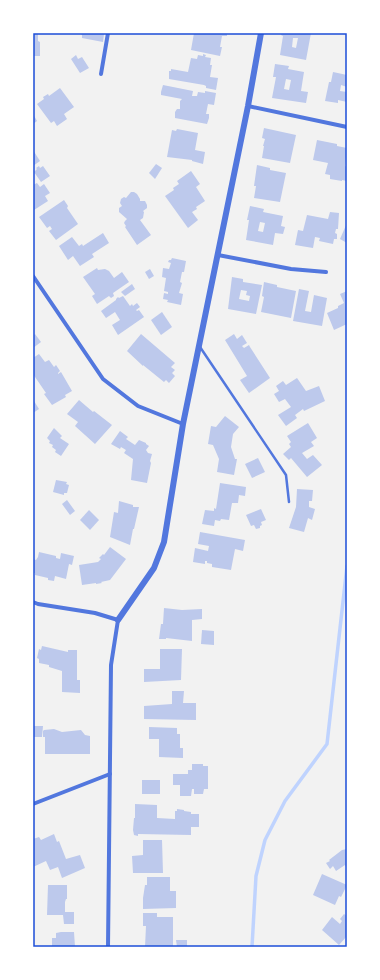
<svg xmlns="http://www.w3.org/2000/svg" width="380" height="980" font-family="'Sofia Sans Condensed',sans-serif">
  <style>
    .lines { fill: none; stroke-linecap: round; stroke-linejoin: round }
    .stream { stroke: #bfd3fe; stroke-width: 3.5 }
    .building { fill: #bdc9ec; fill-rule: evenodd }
    .service { stroke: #5277de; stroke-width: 2.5 }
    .minor { stroke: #5277de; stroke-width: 4 }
    .tertiary { stroke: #5277de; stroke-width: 6 }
    .neatline { fill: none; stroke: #1d4ed8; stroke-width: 1.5 }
  </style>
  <rect width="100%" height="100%" fill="#f2f2f2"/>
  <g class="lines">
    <polyline class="stream" points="252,947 256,876 265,840 285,801 327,744 347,566"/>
  </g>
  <g class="building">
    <polygon points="33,33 38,33 38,41 40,42 40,56 33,56"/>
    <polygon points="80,33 103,33 104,34 103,42 82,38 82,35"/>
    <polygon points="194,33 227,33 227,36 222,36 220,47 222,47 220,56 191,50"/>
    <path d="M281,33H311L306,60L280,55L283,36L281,35ZM293,38H298L296,48L292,47Z"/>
    <polygon points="203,54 206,55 205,57 211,58 210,65 212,65 210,77 218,78 216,90 206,88 206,86 204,85 169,79 169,71 171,71 171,69 188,72 191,58 197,59 198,55 203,56"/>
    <polygon points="76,55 78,59 82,57 89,68 80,73 71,59"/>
    <path d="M275,64L289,66L288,69L304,72L301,91L308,92L306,103L272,98L276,77H273ZM286,79L291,80L289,90L284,89Z"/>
    <polygon points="333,72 347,75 347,87 341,85 340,91 347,92 347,102 338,100 338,103 325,101 329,82 331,82"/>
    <polygon points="163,85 193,91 192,96 197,96 198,92 205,93 205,91 216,93 214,105 208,104 206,114 209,114 209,118 207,124 175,118 175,112 177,109 180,109 180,101 182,99 161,95 161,92"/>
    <polygon points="60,88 74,107 64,114 67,119 57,126 54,121 51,123 37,104 44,99 43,97 48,94 49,96"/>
    <polygon points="33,114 37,121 33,124"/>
    <polygon points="264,128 296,135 290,163 262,158 264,146 263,146 265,139 262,138"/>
    <polygon points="177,129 198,133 195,150 205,152 203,164 192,161 192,160 167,157 172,130 176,131"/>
    <polygon points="317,140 337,144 337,146 347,148 345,166 347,167 347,181 342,180 342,181 330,179 330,175 325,174 328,163 313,160"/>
    <polygon points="33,150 40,161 33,166"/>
    <polygon points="156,164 162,168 155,179 149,173"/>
    <polygon points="257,165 270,168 270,170 286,173 280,202 254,198 256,186 254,186"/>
    <polygon points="39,166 40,168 43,166 50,176 41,182 34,172 37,169 36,168"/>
    <polygon points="191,171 200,184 196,187 205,201 196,207 197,209 192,212 198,220 188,228 165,196 174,190 173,188 179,184 177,181"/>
    <polygon points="37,183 40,187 44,184 50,193 45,196 48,201 34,210 33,185"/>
    <polygon points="131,192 134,192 137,194 140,199 140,201 145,201 147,205 147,208 143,211 144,212 143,218 140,220 151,235 137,245 125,227 126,226 124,223 125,221 127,219 119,212 119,208 122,206 120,203 121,199 124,197 126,198"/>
    <polygon points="64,200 68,206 67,208 78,224 56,240 49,231 52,229 50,226 47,228 39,217"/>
    <path d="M250,206L264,209L263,212L283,216L281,226L285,227L283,234L275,233L273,245L246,240L249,220H247ZM260,222L265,223L263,232L258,231Z"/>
    <polygon points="330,212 339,213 338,229 336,229 335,233 337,234 337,239 334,239 333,244 319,241 320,238 315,237 313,248 295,245 298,230 303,231 307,215 328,219"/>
    <polygon points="347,223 347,243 340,239"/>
    <polygon points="103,233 109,243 92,254 94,257 80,266 73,256 68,260 59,246 72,237 79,246 82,244 83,246"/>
    <polygon points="172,258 186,261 184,272 182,272 180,282 182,283 179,293 183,294 181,305 167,302 168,300 163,299 164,293 168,294 168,292 164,291 166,278 162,277 163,268 169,269 171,263 168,262 169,260 171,260"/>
    <polygon points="97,268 98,270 105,269 109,271 114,278 122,272 129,282 113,293 114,296 111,298 109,296 97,304 92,296 95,294 83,277"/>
    <polygon points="150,269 154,276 149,279 145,272"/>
    <path d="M232,277L243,279V282L262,285L256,314L228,309ZM241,290L247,291L246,295L250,296L249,301L239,299Z"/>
    <polygon points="264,282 277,285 277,287 296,291 291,318 261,312 264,297 262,296"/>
    <polygon points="132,284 135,289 125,296 121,292"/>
    <polygon points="299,289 309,291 305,311 311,312 314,295 327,298 322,326 293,321"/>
    <polygon points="347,291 347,324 334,330 327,313 338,308 338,306 344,303 340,294"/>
    <polygon points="123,296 130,306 132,304 133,306 137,303 140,307 136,310 137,311 139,310 144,317 118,335 112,325 120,320 115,312 106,318 101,311 116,300 116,299 118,297 119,298"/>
    <polygon points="162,312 172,327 161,335 151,320"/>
    <polygon points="35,334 41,342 33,348 33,336"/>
    <polygon points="141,334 175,363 171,367 175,370 172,373 175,376 169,383 166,380 164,382 143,365 143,366 127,351"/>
    <polygon points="234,334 237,339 242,335 247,343 242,346 244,348 249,345 250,347 270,378 249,393 240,380 247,376 225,340"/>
    <polygon points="39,354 45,362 49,360 54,367 56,365 60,371 58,373 58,374 61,372 72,391 65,395 66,397 52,405 44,394 46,393 33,374 33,358"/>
    <polygon points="297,378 306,391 319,386 325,401 304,411 303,409 295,415 297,418 286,426 278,415 291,407 285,399 279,402 274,394 279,391 276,386 283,381 286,385"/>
    <polygon points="79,400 93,412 94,411 112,425 95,444 75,426 78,422 67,414"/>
    <polygon points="34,401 39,409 33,413 33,402"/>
    <polygon points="225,416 239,427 233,434 231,447 235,459 237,459 234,475 217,472 219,459 213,445 208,444 211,426 216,427"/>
    <polygon points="308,423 317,438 311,442 314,446 302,453 307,459 313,455 322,465 307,477 291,458 289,460 283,454 291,447 289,444 291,442 287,436"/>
    <polygon points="54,428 62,436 60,438 69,444 61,456 55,452 56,450 52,447 53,445 49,443 50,441 47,438"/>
    <polygon points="120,431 128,437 126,439 135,445 139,440 146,443 146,444 149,446 146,450 148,453 152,454 150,461 151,463 147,483 131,480 133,459 124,453 126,450 121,447 120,449 111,444"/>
    <polygon points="258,458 265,472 252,478 245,464"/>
    <polygon points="56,480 67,482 66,484 69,485 67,493 64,493 64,495 53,492"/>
    <polygon points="220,483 246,487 245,496 239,495 238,503 232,503 229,520 221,519 220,521 215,520 214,526 202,524 205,510 214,511 214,508 216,509"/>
    <polygon points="297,489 313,490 312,501 309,501 309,507 315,509 312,520 308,518 304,532 289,528 296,507"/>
    <polygon points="67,500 75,511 70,515 62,504"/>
    <polygon points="119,501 133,505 133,507 139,507 134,529 133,529 130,545 110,537 114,512 118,513"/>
    <polygon points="261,509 266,520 261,522 262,525 260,526 260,528 256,529 254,525 251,526 246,515"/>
    <polygon points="89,510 99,520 90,530 80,520"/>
    <polygon points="200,532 245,540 243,551 235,549 231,570 212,567 212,564 207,563 207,561 205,561 205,564 193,562 195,548 208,551 209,546 198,544"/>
    <polygon points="110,547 126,559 110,580 101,582 102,583 96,584 96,583 82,585 79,565 98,562 101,559 99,558 103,554 104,555"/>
    <polygon points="39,552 56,556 56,558 60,559 61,553 74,556 72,565 69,564 66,579 55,576 54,581 48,580 48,578 35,575 35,573 33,573 33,559 36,560 38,557"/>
    <polygon points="164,608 182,610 202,609 202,619 192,620 192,641 166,638 166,639 159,639 161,624 163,624"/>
    <polygon points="202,630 214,631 214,645 201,644"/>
    <polygon points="42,646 68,652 68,650 77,650 77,680 80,680 80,693 62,692 62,671 49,667 49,665 39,663 39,659 37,658 39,649 41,650"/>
    <polygon points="160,649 182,649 181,680 144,682 144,669 160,669"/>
    <polygon points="172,691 184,691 183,703 196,703 196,720 144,719 144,706 172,704"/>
    <polygon points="33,726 43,726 42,737 33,737"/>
    <polygon points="149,727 177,728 177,734 180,734 180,748 183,748 183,758 159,757 159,739 149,739"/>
    <polygon points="54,729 62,732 81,730 85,735 90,736 90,754 45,754 45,737 43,737 43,731 44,730"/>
    <polygon points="192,764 203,764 203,766 208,766 208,789 204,789 203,794 194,794 194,789 192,789 191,796 180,796 180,785 173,785 173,774 188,774 188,770 192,770"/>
    <rect x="142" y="780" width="18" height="14"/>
    <polygon points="135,804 157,805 157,818 175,819 175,811 177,811 177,809 184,810 184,811 191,812 191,814 199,814 199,827 191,827 191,835 138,834 138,836 134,835 133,830 134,818 135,818"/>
    <polygon points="54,834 57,842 59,841 66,859 80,855 85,868 62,878 58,867 50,870 46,861 33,867 33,839 39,837 41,840"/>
    <polygon points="143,840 162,840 163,873 133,873 132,856 143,855"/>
    <polygon points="347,849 347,869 345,865 336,871 333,866 330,869 326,863 330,861 329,860 342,850"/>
    <polygon points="322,874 347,885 341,897 339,896 335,905 313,895"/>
    <polygon points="147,877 170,877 170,891 176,891 176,908 143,909 143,898 145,885 147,885"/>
    <polygon points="48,885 67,885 67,899 66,899 65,902 65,912 74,912 74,924 64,924 63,915 47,915"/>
    <polygon points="143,913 157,913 157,917 173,917 173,947 145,947 146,926 143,926"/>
    <polygon points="344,914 347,916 347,936 339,945 322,930 332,917 340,924 342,921 340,919"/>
    <polygon points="61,932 74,932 75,947 52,947 52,938 56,938 56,933"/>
    <polygon points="176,940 187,940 187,947 177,947"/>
  </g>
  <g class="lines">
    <polyline class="service" points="200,347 286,475 289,502"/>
    <g class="minor">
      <polyline points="101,74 108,33"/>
      <polyline points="248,106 347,127"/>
      <polyline points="218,255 291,269 326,272"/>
      <polyline points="33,276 103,379 138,406 183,424"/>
      <polyline points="33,602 38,604 95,613 118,620 111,665 108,947"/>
      <polyline points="33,804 110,774"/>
    </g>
    <polyline class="tertiary" points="118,620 154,568 164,542 183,424 248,106 261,33"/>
  </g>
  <rect width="380" height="980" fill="none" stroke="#ffffff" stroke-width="68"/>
  <rect x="34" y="34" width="312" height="912" class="neatline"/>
</svg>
